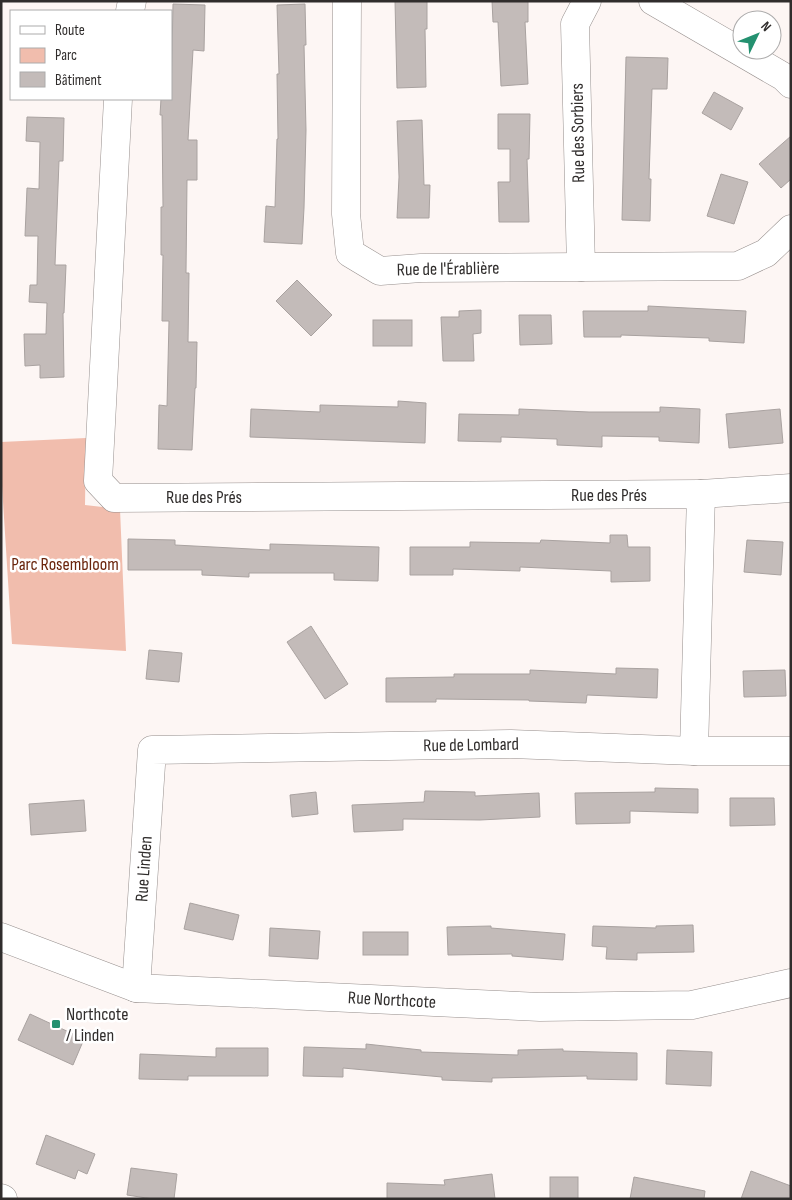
<svg xmlns="http://www.w3.org/2000/svg" width="792" height="1200" font-family="'Sofia Sans Condensed',sans-serif">
  <style>
    .green { fill: #f1bdad }
    .building { fill: #c3bbb9; stroke: #a9a2a0 }
    .lines { fill: none; stroke-linecap: round; stroke-linejoin: round }
    .minor-casing { stroke: #968f8d; stroke-width: 29 }
    .minor { stroke: #fff; stroke-width: 28 }
    .poi-dot { fill: #249170; stroke: #fff; stroke-width: 2 }
    .labels { text-anchor: middle; dominant-baseline: central; stroke-width: 5; stroke-linejoin: round; paint-order: stroke }
    .street-label { font-size: 18px; fill: #302d2c; stroke: #fff }
    .park-label { font-size: 18px; fill: #6a250c; stroke: #fff }
    .poi-label { font-size: 18px; fill: #302d2c; stroke: #fff; text-anchor: start }
  </style>
  <rect width="100%" height="100%" fill="#fdf6f4"/>
  <polygon class="green" points="86,438 85,505 120,509 126,651 12,644 1,470 1,442"/>
  <g class="building">
    <polygon points="395,1 427,1 427,29 425,29 426,87 397,88"/>
    <polygon points="492,1 528,1 528,22 525,22 528,84 501,86 498,22 493,22"/>
    <polygon points="173,4 205,5 204,51 193,50 188,140 197,140 197,180 187,180 186,273 189,273 188,342 197,342 196,388 195,388 192,450 158,449 159,405 167,406 169,321 162,321 163,255 161,255 161,207 163,207 162,115 160,115 161,99 171,99"/>
    <polygon points="305,4 306,45 304,45 306,130 304,208 302,244 264,242 266,206 275,207 277,139 278,139 277,74 279,74 277,5"/>
    <polygon points="626,57 668,58 667,89 652,89 649,179 651,179 650,221 622,220"/>
    <polygon points="714,92 743,108 731,130 702,113"/>
    <polygon points="498,114 530,114 529,159 527,159 529,222 499,222 498,182 510,182 510,149 498,149"/>
    <polygon points="27,117 64,118 63,161 59,161 55,265 66,265 64,313 63,313 64,377 40,378 40,365 25,366 24,334 46,334 47,303 29,302 30,285 37,285 38,236 25,236 27,188 39,189 40,142 26,141"/>
    <polygon points="422,120 424,185 430,185 429,218 397,218 399,177 397,121"/>
    <polygon points="791,136 791,179 781,188 759,164"/>
    <polygon points="721,174 748,182 734,224 707,216"/>
    <polygon points="297,280 332,315 311,336 276,301"/>
    <polygon points="648,306 746,311 744,343 709,341 709,338 621,335 621,337 584,337 583,311 648,311"/>
    <polygon points="481,310 481,333 473,334 474,361 443,361 441,317 459,317 459,311"/>
    <polygon points="519,315 551,315 552,344 520,345"/>
    <rect x="373" y="320" width="39" height="26"/>
    <polygon points="398,401 426,403 425,443 250,437 251,409 320,412 320,405 398,407"/>
    <polygon points="660,407 700,409 699,443 659,441 659,437 602,436 602,447 557,445 557,439 501,437 501,442 458,441 459,414 519,415 519,409 589,412 660,412"/>
    <polygon points="780,409 783,443 729,448 726,414"/>
    <polygon points="610,535 627,535 628,547 650,547 650,581 611,582 611,571 520,567 520,571 453,569 453,575 410,575 410,547 470,547 470,542 540,543 541,540 610,543"/>
    <polygon points="128,539 175,540 175,545 270,550 270,544 379,547 378,581 334,580 334,573 249,573 249,577 202,575 202,570 128,570"/>
    <polygon points="747,540 783,542 781,575 744,572"/>
    <polygon points="311,626 348,684 325,699 287,642"/>
    <polygon points="149,650 182,653 179,682 146,679"/>
    <polygon points="616,668 658,669 657,698 587,695 586,703 529,701 529,700 436,699 436,702 386,702 386,678 454,677 454,674 530,674 530,670 616,674"/>
    <polygon points="785,670 786,696 744,697 743,671"/>
    <polygon points="655,788 698,789 698,813 630,811 630,823 576,824 575,793 655,792"/>
    <polygon points="425,791 475,792 475,796 539,793 540,817 480,820 403,819 403,830 354,832 352,805 424,802"/>
    <polygon points="316,792 318,814 292,817 290,795"/>
    <polygon points="730,798 774,798 775,825 730,826"/>
    <polygon points="84,800 86,831 31,835 29,804"/>
    <polygon points="190,903 239,915 233,940 184,929"/>
    <polygon points="693,925 694,952 637,953 637,960 606,959 607,947 592,946 593,926 656,928 656,926"/>
    <polygon points="491,926 491,928 565,934 563,960 512,956 512,954 448,955 447,927"/>
    <polygon points="270,928 320,931 318,959 269,956"/>
    <rect x="363" y="932" width="45" height="23"/>
    <polygon points="30,1014 84,1039 73,1065 18,1040"/>
    <polygon points="366,1044 421,1050 421,1052 518,1055 518,1050 563,1049 563,1051 637,1053 637,1080 587,1079 587,1076 492,1078 492,1082 442,1080 442,1077 343,1068 343,1077 303,1076 304,1047 366,1049"/>
    <polygon points="216,1048 268,1048 268,1076 188,1076 188,1080 139,1079 140,1054 216,1057"/>
    <polygon points="667,1050 712,1052 711,1086 666,1084"/>
    <polygon points="46,1135 95,1154 87,1174 78,1170 75,1179 36,1164"/>
    <polygon points="131,1168 177,1174 174,1199 153,1199 127,1195"/>
    <polygon points="751,1171 791,1186 791,1199 741,1199"/>
    <polygon points="492,1174 495,1199 387,1199 387,1183 445,1185 444,1180"/>
    <rect x="550" y="1177" width="28" height="22"/>
    <polygon points="634,1177 705,1191 704,1199 630,1199"/>
  </g>
  <g class="lines">
    <defs>
      <g id="minor">
        <polyline points="347,1 346,214 350,253 380,271 421,268 738,266 766,253 791,229"/>
        <polyline points="653,1 784,77 791,84"/>
        <polyline points="130,11 132,1"/>
        <polyline points="118,99 98,481 114,498 701,494 694,751"/>
        <polyline points="581,267 575,24 587,1"/>
        <polyline points="701,494 791,488"/>
        <polyline points="1,937 136,988 540,1007 692,1005 791,983"/>
        <polyline points="136,988 152,750 511,744 694,751 791,751"/>
        <polyline points="1,1198 3,1199"/>
      </g>
    </defs>
    <use href="#minor" class="minor-casing"/>
    <use href="#minor" class="minor"/>
  </g>
  <rect class="poi-dot" x="51" y="1019" width="10" height="10" rx="2.5"/>
  <g class="labels">
    <g class="street-label">
      <text transform="translate(578 133) rotate(-91)">Rue des Sorbiers</text>
      <text transform="translate(448 269) rotate(-1)">Rue de l'Érablière</text>
      <text x="609" y="495">Rue des Prés</text>
      <text x="204" y="497">Rue des Prés</text>
      <text transform="translate(471 745) rotate(-1)">Rue de Lombard</text>
      <text transform="translate(144 869) rotate(-86)">Rue Linden</text>
      <text transform="translate(392 1000) rotate(3)">Rue Northcote</text>
    </g>
    <g class="park-label">
      <text x="65" y="564">Parc Rosembloom</text>
    </g>
    <g class="poi-label">
      <text x="66" y="1014">Northcote<tspan x="66" dy="21">/ Linden</tspan></text>
    </g>
  </g>
  <rect width="792" height="1200" fill="none" stroke="#302d2c" stroke-width="5"/>
  <rect x="10" y="10" width="162" height="90" fill="#ffffff" stroke="#acabab"/>
  <rect x="20" y="26" width="25" height="8" fill="#ffffff" stroke="#acabab"/>
  <text x="55" y="35" font-size="15" fill="#302d2c">Route</text>
  <rect x="20" y="48" width="25" height="15" fill="#f1bdad" stroke="#acabab"/>
  <text x="55" y="60" font-size="15" fill="#302d2c">Parc</text>
  <rect x="20" y="72" width="25" height="15" fill="#c3bbb9" stroke="#acabab"/>
  <text x="55" y="85" font-size="15" fill="#302d2c">Bâtiment</text>
  <g transform="translate(757 35) rotate(47)"><circle r="24" fill="#ffffff" stroke="#acabab"/>
  <path d="M0-4L9 19L0 12L-9 19Z" fill="#249170"/>
  <text y="-8" font-size="14" font-weight="bold" text-anchor="middle" fill="#302d2c">N</text>
  </g>
</svg>
